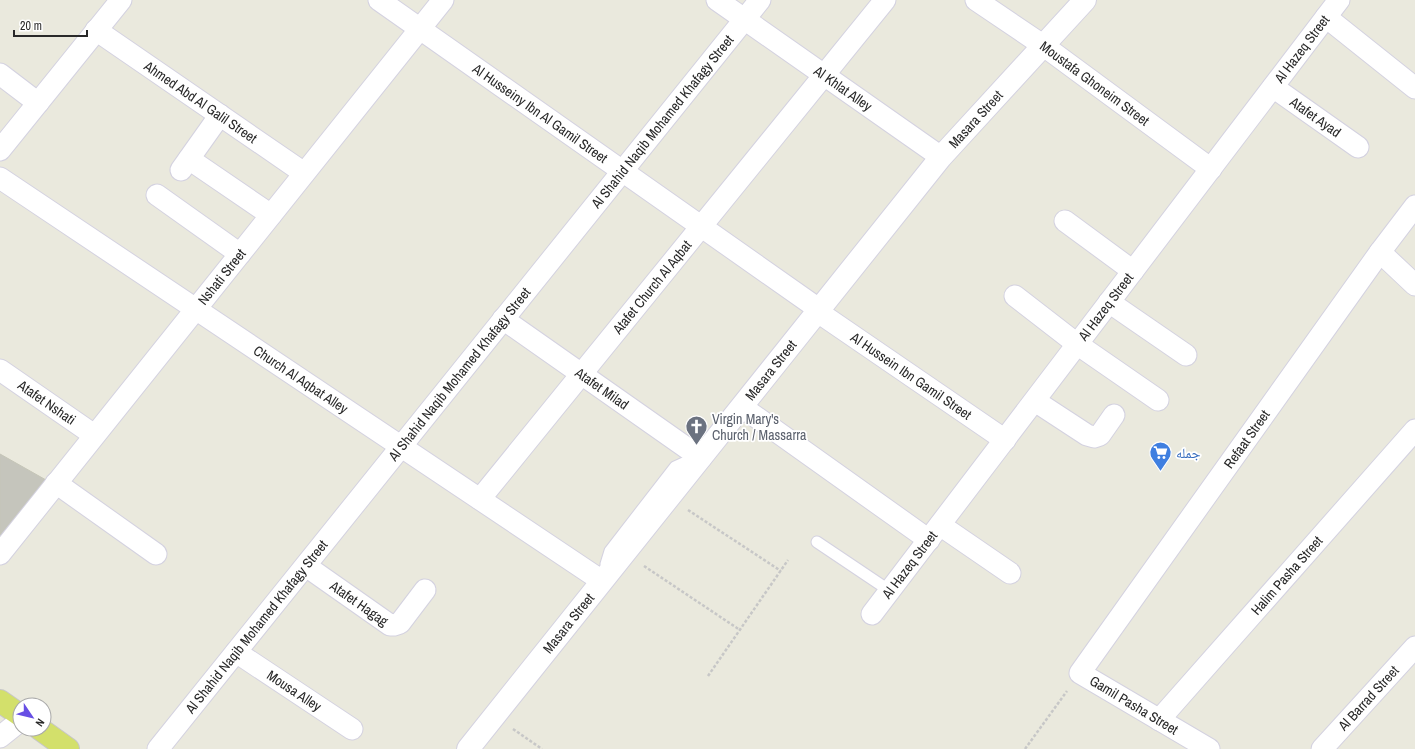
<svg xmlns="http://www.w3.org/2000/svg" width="1415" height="749" font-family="'Archivo Narrow','Noto Naskh Arabic',sans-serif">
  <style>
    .building { fill: #c5c5bc; stroke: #c5c5b7 }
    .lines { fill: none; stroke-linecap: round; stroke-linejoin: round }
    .service-casing { stroke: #d4d2e0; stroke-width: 13 }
    .minor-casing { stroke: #d4d2e0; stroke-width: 23 }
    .tertiary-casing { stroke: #d4d2e0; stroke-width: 24 }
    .primary-casing { stroke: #c7c7c7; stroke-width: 24 }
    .path { stroke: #c7c7c7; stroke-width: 2.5; stroke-dasharray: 3 2; stroke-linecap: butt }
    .service { stroke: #fff; stroke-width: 11 }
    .minor { stroke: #fff; stroke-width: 21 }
    .tertiary { stroke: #fff; stroke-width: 22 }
    .primary { stroke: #d3e06b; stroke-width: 22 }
    .labels { text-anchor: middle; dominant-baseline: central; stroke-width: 3.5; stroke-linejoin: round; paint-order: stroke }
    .street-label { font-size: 14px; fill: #292929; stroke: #fff }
    .worship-label { font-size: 14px; fill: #5b616d; stroke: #fff; text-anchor: start }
    .shop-label { font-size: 14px; fill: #366cbe; stroke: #fff; text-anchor: start }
  </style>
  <rect width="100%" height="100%" fill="#eae9dd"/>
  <polygon class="building" points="0,454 46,480 7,535 0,538"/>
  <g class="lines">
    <defs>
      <g id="service">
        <polyline points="817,542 890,591"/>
        <polyline points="608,570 606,564 610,551 675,467 686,462 696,464"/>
      </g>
      <g id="minor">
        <path id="s1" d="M379,0L820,310"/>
        <path id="s2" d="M717,0L941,157"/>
        <path id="s3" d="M976,0L1044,46L1211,169"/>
        <polyline points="1326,17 1415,88"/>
        <path id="s4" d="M96,30L304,173"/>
        <polyline points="0,74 38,103"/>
        <path id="s5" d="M1273,87L1358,147"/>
        <polyline points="0,150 121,0"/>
        <polyline points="189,159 271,215"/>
        <polyline points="181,170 220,115"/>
        <path id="s6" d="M0,178L602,581"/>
        <polyline points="157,195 240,254"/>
        <polyline points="1065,221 1133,271"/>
        <polyline points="1380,252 1415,285"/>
        <polyline points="1015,296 1077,344 1158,400"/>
        <polyline points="1109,302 1186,355"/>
        <path id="s7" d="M818,312L1005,440"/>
        <path id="s8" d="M503,319L701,458"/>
        <path id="s9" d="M0,370L94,435"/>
        <polyline points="1035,401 1087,435 1094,437 1100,435 1114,415"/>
        <polyline points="742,407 929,540"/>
        <polyline points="56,483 156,554"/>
        <path id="s10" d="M480,499L885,0"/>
        <polyline points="940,525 1010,573"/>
        <path id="s11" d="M0,554L443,0"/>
        <path id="s12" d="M306,566L390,625H394L400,623L425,590"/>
        <path id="s13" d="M872,614L1339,0"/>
        <path id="s14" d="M236,652L352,729"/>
        <path id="s15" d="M1159,720L1415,430"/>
        <polyline points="0,737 20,721"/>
        <path id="s16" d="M158,749L760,0"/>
        <path id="s17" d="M1209,749L1080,673L1380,252L1415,206"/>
        <path id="s18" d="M1322,749L1415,647"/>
      </g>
      <g id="tertiary">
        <path id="s19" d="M468,749L941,157L1085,0"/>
      </g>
      <g id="primary">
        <polyline points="0,701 20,715"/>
        <polyline points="40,729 68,749"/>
      </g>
    </defs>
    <use href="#service" class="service-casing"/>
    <use href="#minor" class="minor-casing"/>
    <use href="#tertiary" class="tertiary-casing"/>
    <use href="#primary" class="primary-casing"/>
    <g class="path">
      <polyline points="688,510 781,571"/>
      <polyline points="644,566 740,630"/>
      <polyline points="708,676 788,560"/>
      <polyline points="513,729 542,749"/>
      <polyline points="1025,749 1067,691"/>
    </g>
    <use href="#service" class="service"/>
    <use href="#minor" class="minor"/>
    <use href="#tertiary" class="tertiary"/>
    <use href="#primary" class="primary"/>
  </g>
  <defs>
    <symbol id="church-pin" viewBox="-11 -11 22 30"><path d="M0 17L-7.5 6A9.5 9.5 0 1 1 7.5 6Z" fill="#6b7280" stroke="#fff"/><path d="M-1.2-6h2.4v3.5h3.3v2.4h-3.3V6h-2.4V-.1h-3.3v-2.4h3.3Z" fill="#fff"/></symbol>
    <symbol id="supermarket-pin" viewBox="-11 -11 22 30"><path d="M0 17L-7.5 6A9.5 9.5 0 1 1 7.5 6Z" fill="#3f7fe0" stroke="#fff"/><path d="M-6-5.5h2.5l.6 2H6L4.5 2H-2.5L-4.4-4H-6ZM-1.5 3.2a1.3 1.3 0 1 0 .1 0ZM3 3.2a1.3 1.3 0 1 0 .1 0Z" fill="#fff"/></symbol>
  </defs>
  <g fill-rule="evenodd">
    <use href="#church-pin" x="684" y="414" width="25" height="34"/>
    <use href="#supermarket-pin" x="1148" y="440" width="25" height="34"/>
  </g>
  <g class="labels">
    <g class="street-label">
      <text stroke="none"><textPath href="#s13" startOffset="710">Al Hazeq Street</textPath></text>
      <text stroke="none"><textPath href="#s3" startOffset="145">Moustafa Ghoneim Street</textPath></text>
      <text stroke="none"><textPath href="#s2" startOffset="154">Al Khlat Alley</textPath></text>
      <text stroke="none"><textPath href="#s4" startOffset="127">Ahmed Abd Al Galil Street</textPath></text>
      <text stroke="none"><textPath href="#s1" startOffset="197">Al Husseiny Ibn Al Gamil Street</textPath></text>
      <text stroke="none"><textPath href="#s5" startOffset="52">Atafet Ayad</textPath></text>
      <text stroke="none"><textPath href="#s19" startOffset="809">Masara Street</textPath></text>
      <text stroke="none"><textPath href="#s16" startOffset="805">Al Shahid Naqib Mohamed Khafagy Street</textPath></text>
      <text stroke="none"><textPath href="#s11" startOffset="355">Nshati Street</textPath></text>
      <text stroke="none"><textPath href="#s10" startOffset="273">Atafet Church Al Aqbat</textPath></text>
      <text stroke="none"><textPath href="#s13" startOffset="386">Al Hazeq Street</textPath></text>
      <text stroke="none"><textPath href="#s19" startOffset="485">Masara Street</textPath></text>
      <text stroke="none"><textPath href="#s16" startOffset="481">Al Shahid Naqib Mohamed Khafagy Street</textPath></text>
      <text stroke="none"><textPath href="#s7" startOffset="113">Al Hussein Ibn Gamil Street</textPath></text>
      <text stroke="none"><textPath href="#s6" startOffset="362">Church Al Aqbat Alley</textPath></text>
      <text stroke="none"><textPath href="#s8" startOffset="121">Atafet Milad</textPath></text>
      <text stroke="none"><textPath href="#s9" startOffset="57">Atafet Nshati</textPath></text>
      <text stroke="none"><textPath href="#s17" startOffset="437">Refaat Street</textPath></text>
      <text stroke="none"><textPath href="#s13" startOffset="62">Al Hazeq Street</textPath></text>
      <text stroke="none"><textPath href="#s15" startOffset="193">Halim Pasha Street</textPath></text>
      <text stroke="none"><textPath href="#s12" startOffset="65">Atafet Hagag</textPath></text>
      <text stroke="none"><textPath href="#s19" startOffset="161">Masara Street</textPath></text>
      <text stroke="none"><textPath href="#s16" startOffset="157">Al Shahid Naqib Mohamed Khafagy Street</textPath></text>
      <text stroke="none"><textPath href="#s14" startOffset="70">Mousa Alley</textPath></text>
      <text stroke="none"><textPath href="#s18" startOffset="69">Al Barrad Street</textPath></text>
      <text transform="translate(1134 705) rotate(31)">Gamil Pasha Street</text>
    </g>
    <g class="worship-label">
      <text x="712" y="419">Virgin Mary's<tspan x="712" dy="16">Church / Massarra</tspan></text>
    </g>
    <g class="shop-label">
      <text x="1176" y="453">جمله</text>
    </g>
  </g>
  <g transform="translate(32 717) rotate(125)"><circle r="19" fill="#ffffff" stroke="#a9a9a9"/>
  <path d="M0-3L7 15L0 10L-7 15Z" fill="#674fe4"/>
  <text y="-6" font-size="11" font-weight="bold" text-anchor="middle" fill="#292929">N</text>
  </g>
  <path d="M14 30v6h73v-6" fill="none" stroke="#292929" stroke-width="2"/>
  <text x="20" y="30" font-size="12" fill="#292929" stroke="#ffffff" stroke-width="3" paint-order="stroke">20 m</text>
</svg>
